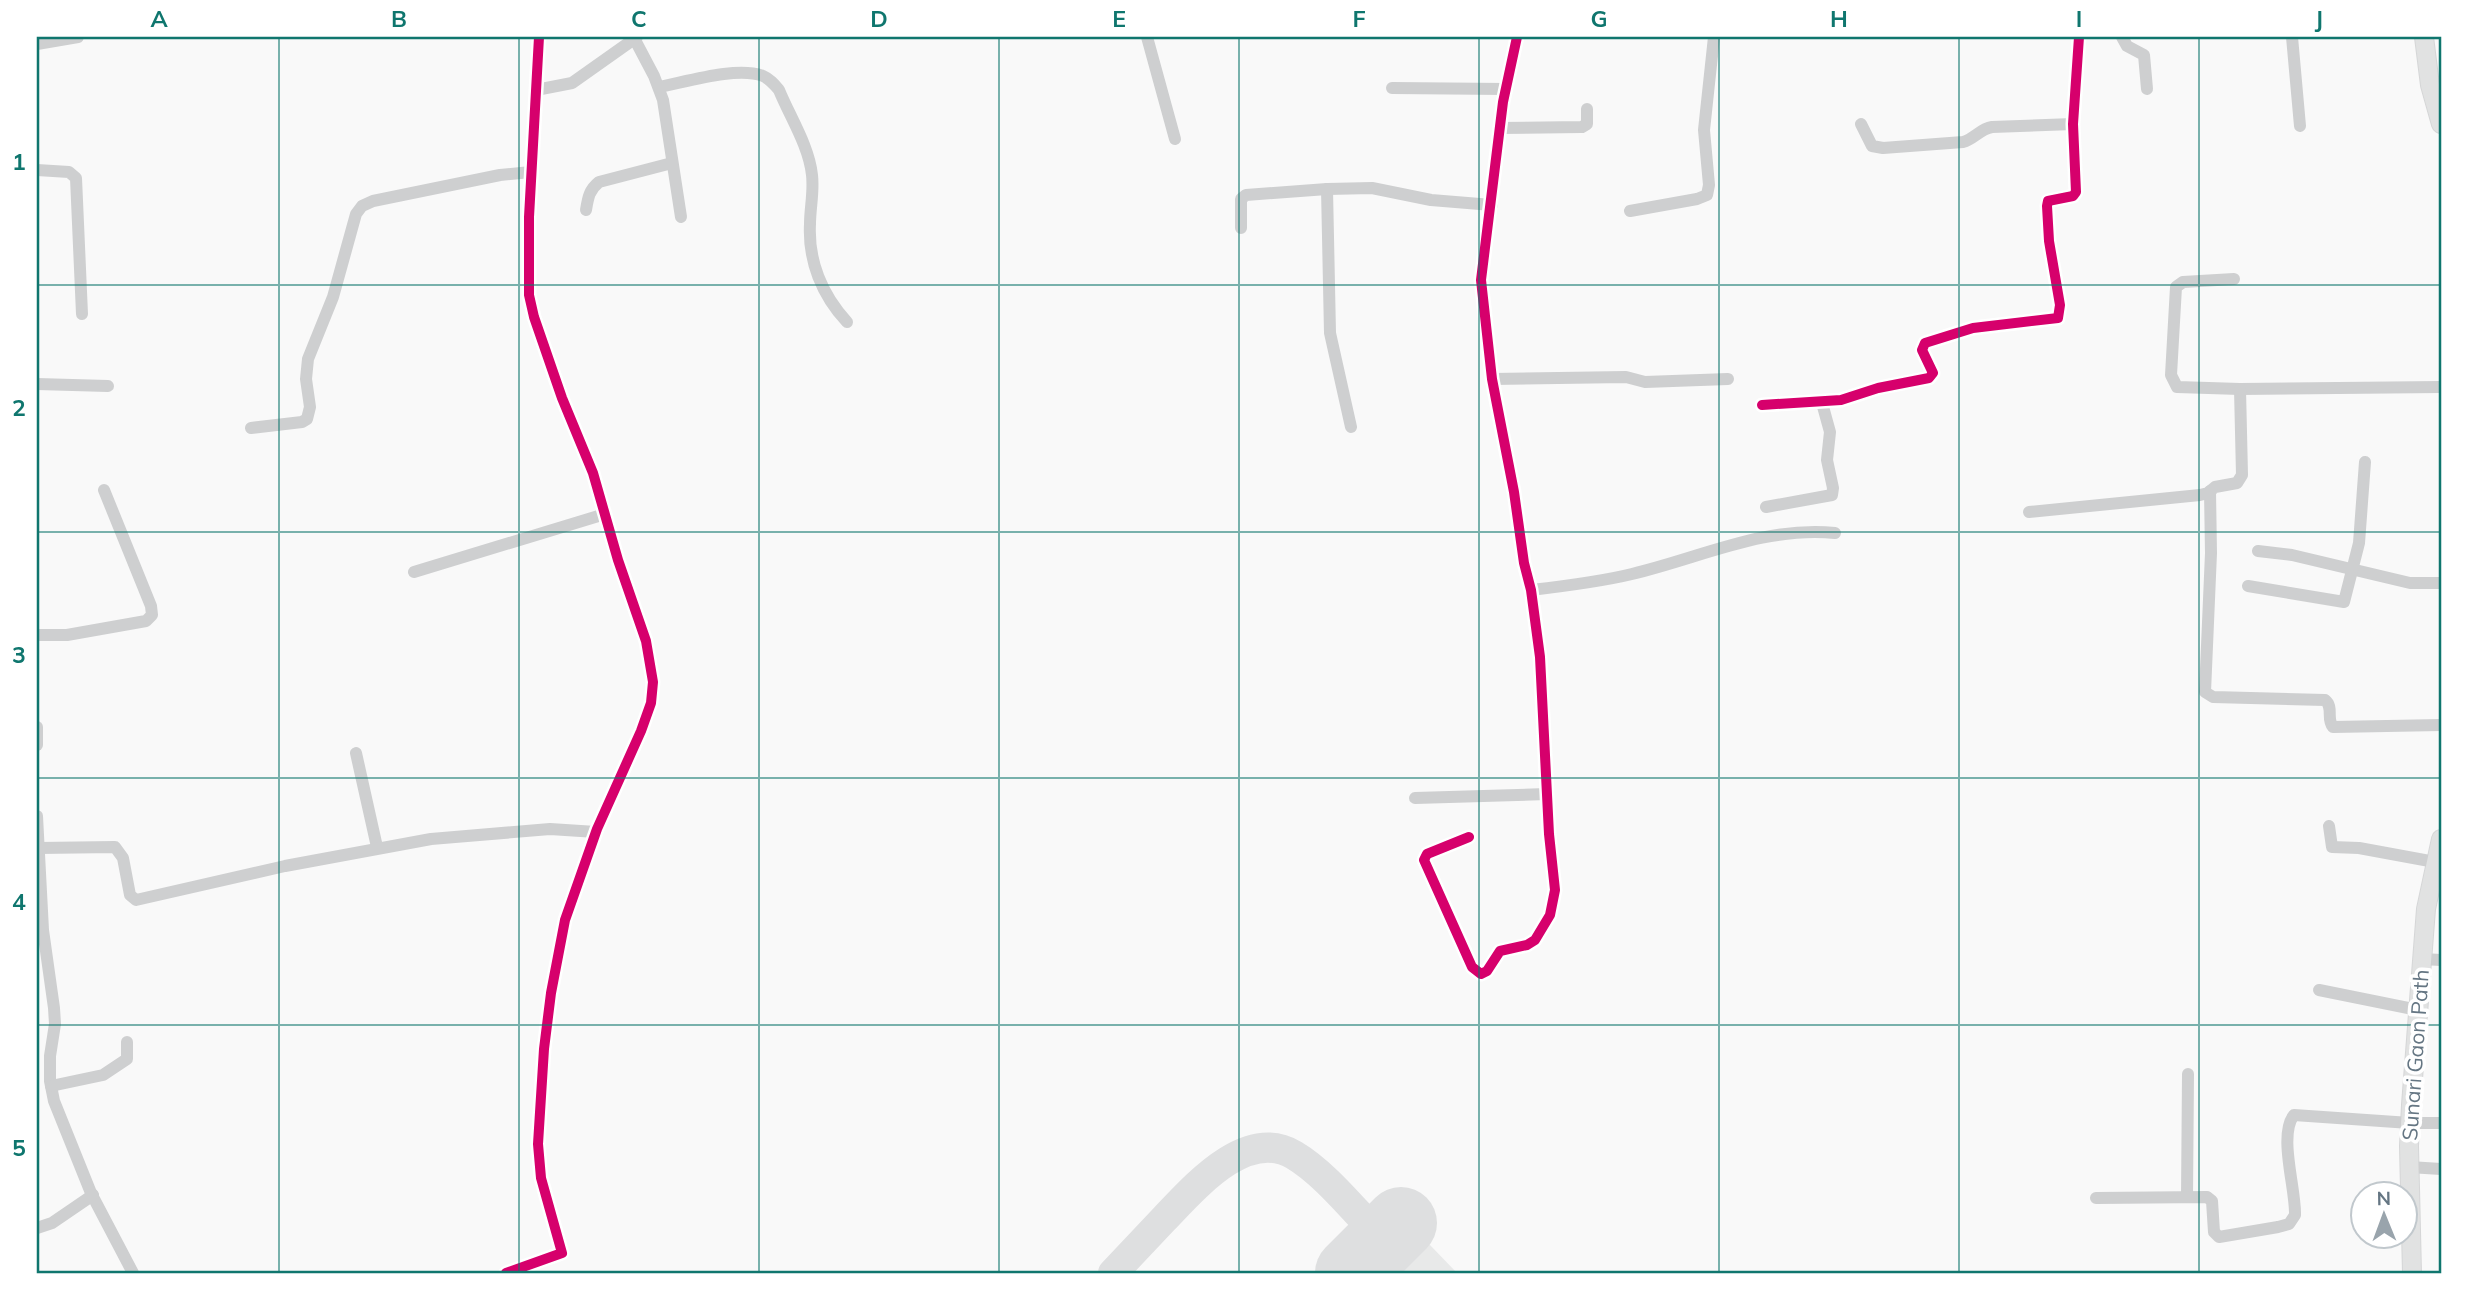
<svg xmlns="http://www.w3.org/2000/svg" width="2478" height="1310" font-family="Mulish,sans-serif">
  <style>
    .built { fill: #e8e9e9 }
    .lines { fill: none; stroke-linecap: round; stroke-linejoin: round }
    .taxiway { stroke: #dedfe0; stroke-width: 30 }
    .runway { stroke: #dedfe0; stroke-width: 72 }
    .secondary-casing { stroke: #d5d6d7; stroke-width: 20 }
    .street { stroke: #cecfd0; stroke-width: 12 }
    .secondary { stroke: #e1e2e2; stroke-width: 18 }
    .cycleway-casing { stroke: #fff; stroke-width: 15 }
    .cycleway { stroke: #d6006c; stroke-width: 10 }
    .grid { fill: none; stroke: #0f766e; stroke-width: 2; stroke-opacity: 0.55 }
    .labels { text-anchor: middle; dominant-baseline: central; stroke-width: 7; stroke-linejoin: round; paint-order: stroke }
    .street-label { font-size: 21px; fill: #657683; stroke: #fff }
    .neatline { fill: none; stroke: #0f766e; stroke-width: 2.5 }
    .grid-label { font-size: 23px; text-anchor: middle; font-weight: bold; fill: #0f766e }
  </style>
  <rect width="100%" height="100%" fill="#f9f9f9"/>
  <polygon class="built" points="1421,1237 1429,1244 1457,1273 1386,1273"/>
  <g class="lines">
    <path class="taxiway" d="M1113,1273C1130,1255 1147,1237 1164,1219C1193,1189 1246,1126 1294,1155C1326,1174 1356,1213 1383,1240"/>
    <polyline class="runway" points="1351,1273 1401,1223"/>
    <defs>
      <g id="secondary">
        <polyline points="2424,37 2430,85 2441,124"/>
        <polyline points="2412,1273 2409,1146 2411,1105 2426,909 2441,839"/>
      </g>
    </defs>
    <use href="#secondary" class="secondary-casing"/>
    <g class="street">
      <polyline points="1147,37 1175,139"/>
      <polyline points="2122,37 2127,46 2144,55 2147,89"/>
      <polyline points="2292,37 2300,126"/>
      <polyline points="634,38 654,76 663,100 681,217"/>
      <polyline points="37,44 78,37"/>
      <path d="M659,87C686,82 737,66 763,76C770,79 774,84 779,90C790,117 809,146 812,175C814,192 810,208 810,224C808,261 822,295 847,322"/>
      <polyline points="1392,88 1506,89"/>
      <polyline points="536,90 572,83 637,37"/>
      <path d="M1861,124L1872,146L1883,148L1963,142C1974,139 1980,129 1992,127L2073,124"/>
      <polyline points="1499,128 1582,127 1587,124 1587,109"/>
      <polyline points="37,170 69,172 76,178 82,314"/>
      <polyline points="1327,189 1330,333 1351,427"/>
      <path d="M586,210C588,198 589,190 599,182L672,163"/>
      <polyline points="1630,211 1697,199 1707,195 1709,185 1704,130 1714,37"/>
      <polyline points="1241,228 1241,199 1246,195 1327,189 1372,188 1431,200 1492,205"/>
      <polyline points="2234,279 2183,282 2176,287 2171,375 2177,387 2240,389 2441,387"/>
      <polyline points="1492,379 1626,377 1645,382 1728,379"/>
      <polyline points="37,384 108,386"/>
      <polyline points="1762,405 1841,400 1878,388 1929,378 1933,373 1922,350 1925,343 1973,328 2058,318 2060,305 2049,241 2047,206 2048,201 2073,196 2076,192 2073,124 2079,37"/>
      <polyline points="251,428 302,422 307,419 310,407 306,379 308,359 333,297 356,214 362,206 373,201 500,175 531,172"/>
      <path d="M2210,491L2211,553L2205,692L2213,697L2325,700C2334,707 2326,719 2333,727L2441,725"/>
      <polyline points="1766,507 1832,495 1833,488 1827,460 1830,432 1822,403"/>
      <polyline points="2029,512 2200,495 2208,493 2215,487 2237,483 2242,475 2240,389"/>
      <polyline points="2258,551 2292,555 2410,583 2441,583"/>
      <polyline points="414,572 605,514"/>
      <polyline points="2248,586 2344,602 2359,543 2365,462"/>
      <path d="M1531,590C1565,586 1599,582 1632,574C1700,558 1764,526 1835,533"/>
      <polyline points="37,635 67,635 146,621 152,615 151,606 104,490"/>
      <polyline points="37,727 37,745"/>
      <polyline points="356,753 377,847"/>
      <polyline points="1415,798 1547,794"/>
      <polyline points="37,816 43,930 54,1008 55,1024 50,1056 50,1081 54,1101 91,1193 133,1273"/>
      <polyline points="2329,826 2332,847 2359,848 2435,862"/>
      <polyline points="1469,837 1427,854 1424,860 1472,967 1481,974 1487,971 1500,951 1527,945 1535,940 1550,915 1555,890 1549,834 1540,657 1531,590 1524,563 1514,492 1492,379 1481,280 1503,102 1517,37"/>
      <polyline points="39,848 115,847 123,858 130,895 136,900 285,866 431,839 550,829 596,832"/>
      <polyline points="2422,959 2441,960"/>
      <polyline points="2319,990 2418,1010"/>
      <polyline points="51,1086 103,1075 127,1059 127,1042"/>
      <polyline points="2409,1167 2441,1169"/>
      <polyline points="2187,1197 2188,1074"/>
      <path d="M2096,1198L2207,1197L2212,1201L2214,1232L2219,1237L2278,1227L2289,1224L2295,1215C2296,1189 2278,1135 2294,1115L2410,1123H2441"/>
      <polyline points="37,1228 52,1223 93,1195"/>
      <polyline points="506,1273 562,1253 541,1178 538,1144 544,1049 551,993 565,920 597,829 641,731 651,703 653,682 646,641 618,560 593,473 562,398 534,317 529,295 529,217 539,37"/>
    </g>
    <use href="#secondary" class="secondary"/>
    <defs>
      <g id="cycleway">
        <polyline points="1762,405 1841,400 1878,388 1929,378 1933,373 1922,350 1925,343 1973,328 2058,318 2060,305 2049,241 2047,206 2048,201 2073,196 2076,192 2073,124 2079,37"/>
        <polyline points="1469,837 1427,854 1424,860 1472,967 1481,974 1487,971 1500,951 1527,945 1535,940 1550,915 1555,890 1549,834 1540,657 1531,590 1524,563 1514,492 1492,379 1481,280 1503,102 1517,37"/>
        <polyline points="506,1273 562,1253 541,1178 538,1144 544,1049 551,993 565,920 597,829 641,731 651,703 653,682 646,641 618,560 593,473 562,398 534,317 529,295 529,217 539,37"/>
      </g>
    </defs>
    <use href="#cycleway" class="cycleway-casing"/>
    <use href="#cycleway" class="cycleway"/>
  </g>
  <path class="grid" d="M279,37V1273M519,37V1273M759,37V1273M999,37V1273M1239,37V1273M1479,37V1273M1719,37V1273M1959,37V1273M2199,37V1273M37,285H2441M37,532H2441M37,778H2441M37,1025H2441"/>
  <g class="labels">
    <g class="street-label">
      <text transform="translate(2415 1055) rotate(-86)">Sunari Gaon Path</text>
    </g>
  </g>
  <rect width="2478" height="1310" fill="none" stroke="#ffffff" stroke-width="77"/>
  <g transform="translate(2384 1215) rotate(359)"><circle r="33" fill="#ffffff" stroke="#c1c8cd" stroke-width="2"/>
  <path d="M0-5L12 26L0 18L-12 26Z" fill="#99a4ac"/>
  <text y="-10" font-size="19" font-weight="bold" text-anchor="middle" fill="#657683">N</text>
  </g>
  <rect x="38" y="38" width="2402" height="1234" class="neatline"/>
  <g class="grid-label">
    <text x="159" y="27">A</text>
    <text x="399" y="27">B</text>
    <text x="639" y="27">C</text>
    <text x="879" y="27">D</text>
    <text x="1119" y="27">E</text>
    <text x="1359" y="27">F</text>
    <text x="1599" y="27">G</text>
    <text x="1839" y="27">H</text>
    <text x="2079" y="27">I</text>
    <text x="2319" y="27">J</text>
    <text x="19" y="170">1</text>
    <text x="19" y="416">2</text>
    <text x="19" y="663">3</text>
    <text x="19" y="910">4</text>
    <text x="19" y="1156">5</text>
  </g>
</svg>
